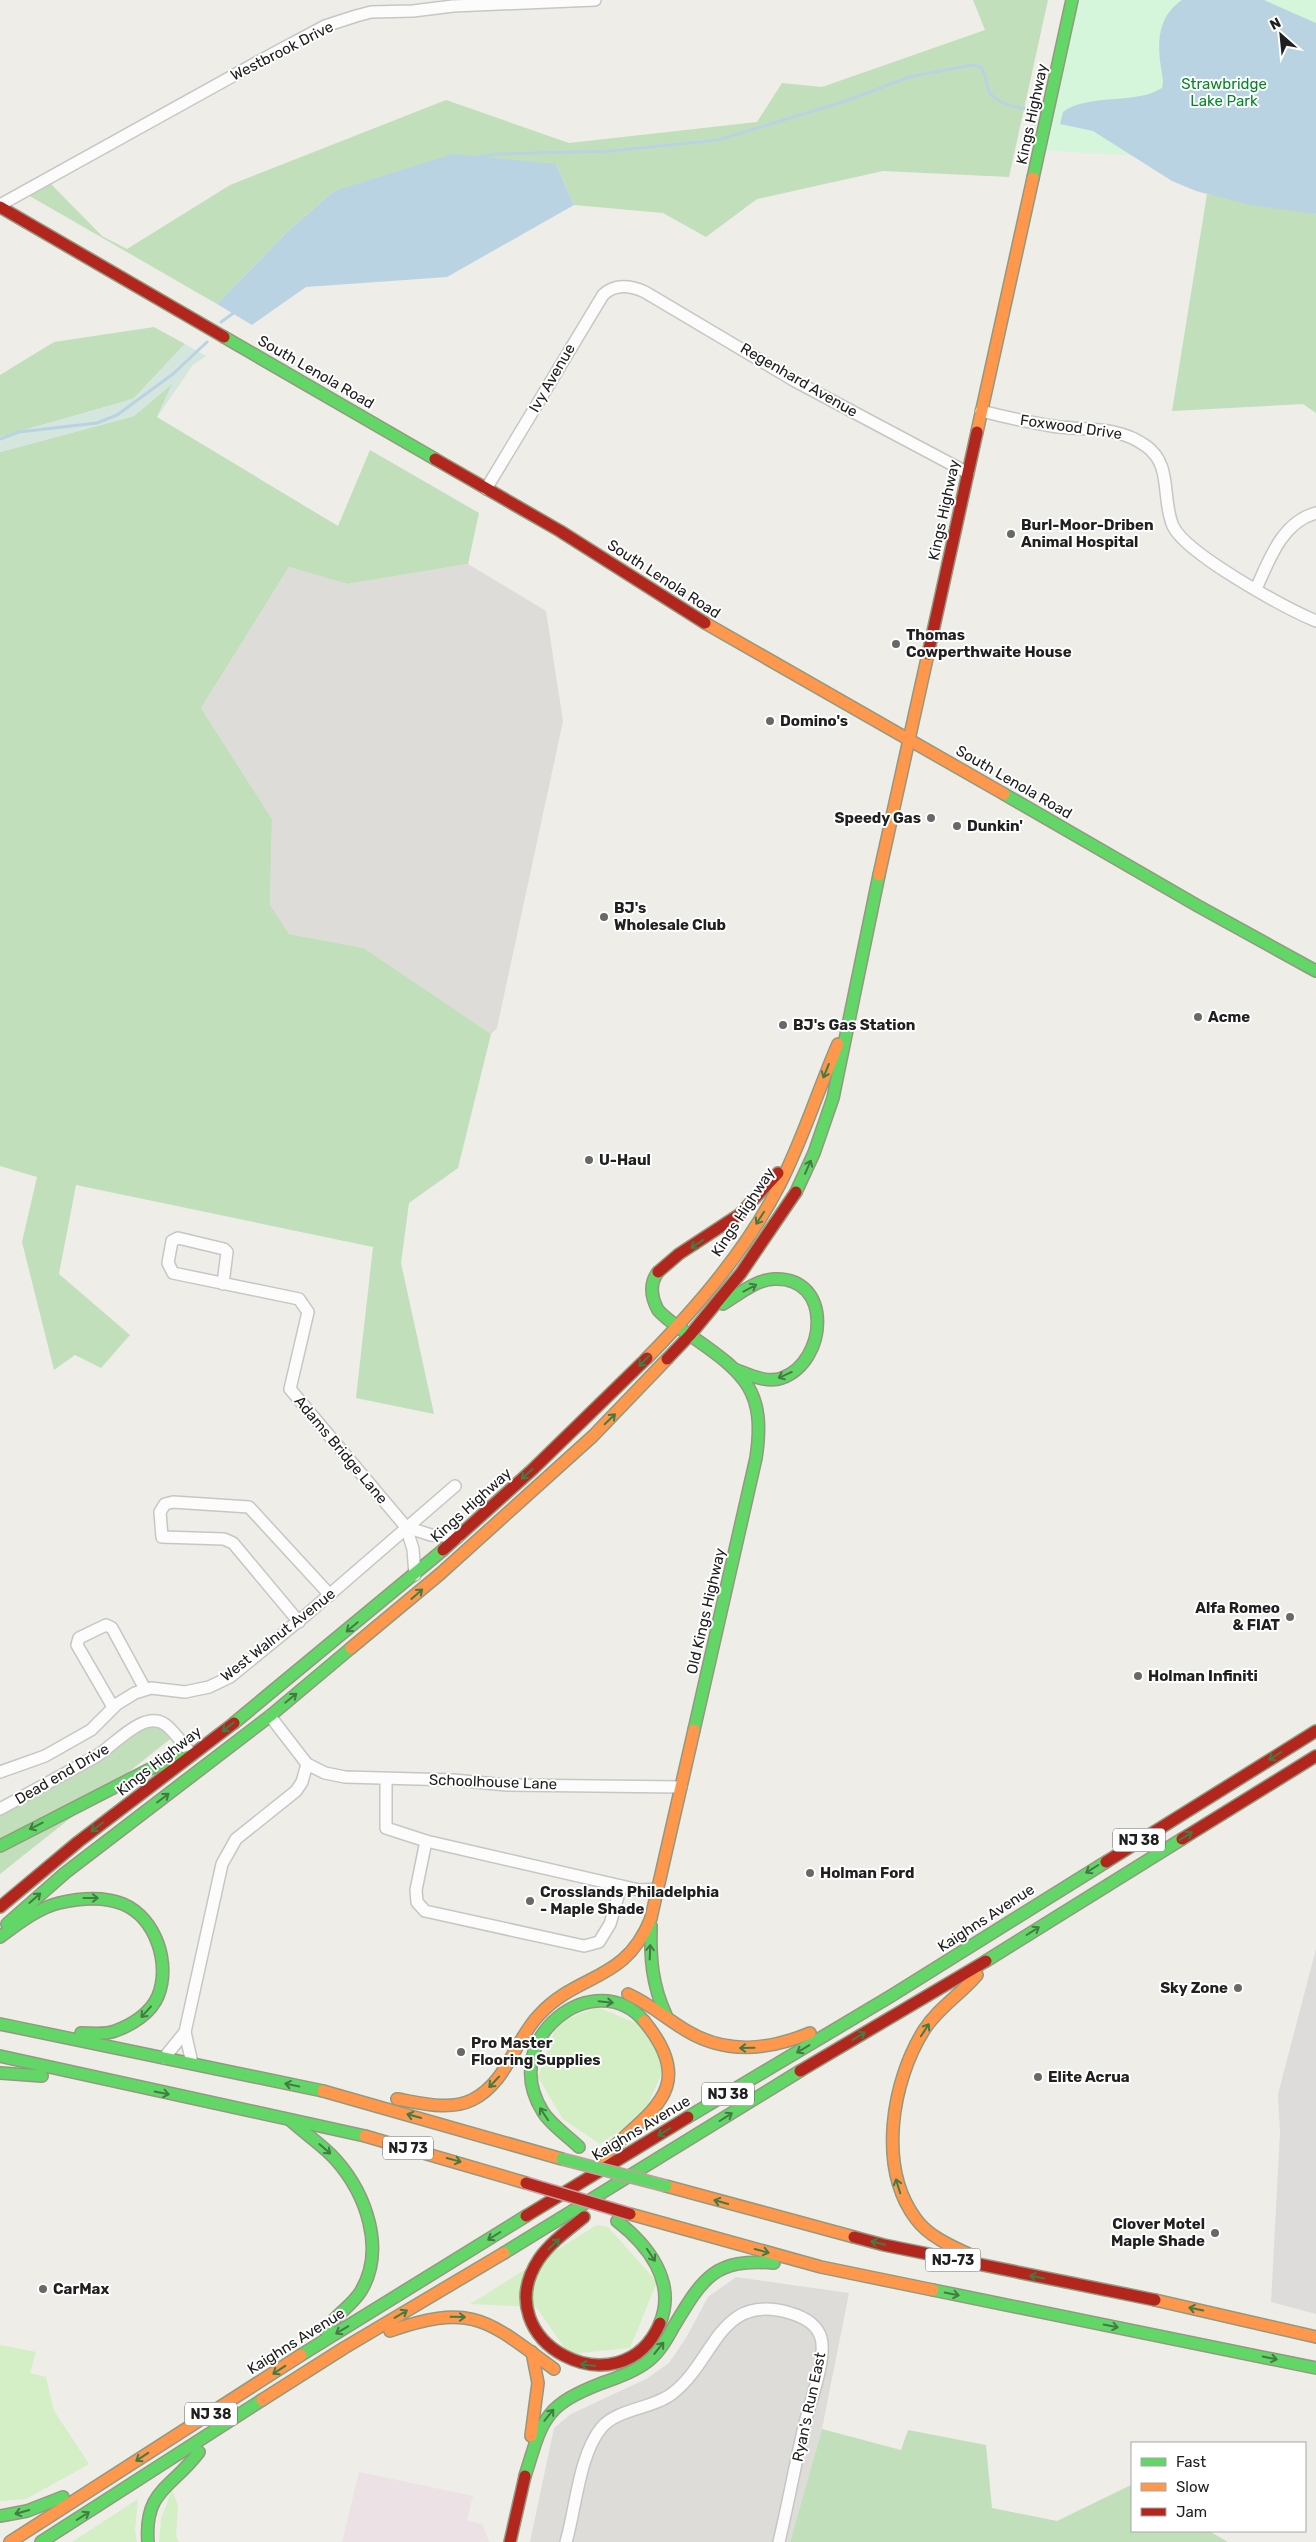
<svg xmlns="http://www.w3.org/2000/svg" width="1316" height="2542" font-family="Rubik,sans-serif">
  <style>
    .residential { fill: #dddcd9 }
    .industrial { fill: #ece1e5 }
    .grass { fill: #d4eec5 }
    .forest { fill: #c2dfbb }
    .wetland { fill: #d5e6df }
    .park { fill: #d5f6db }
    .parking { fill: #dddcda }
    .water { fill: #bad3e3 }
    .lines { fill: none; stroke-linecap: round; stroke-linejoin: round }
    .stream { stroke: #bad3e3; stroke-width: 3 }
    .street-casing { stroke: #c7c6c4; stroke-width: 14 }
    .fast-casing { stroke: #93997f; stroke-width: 14 }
    .slow-casing { stroke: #93997f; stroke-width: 14 }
    .jam-casing { stroke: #93997f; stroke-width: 14 }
    .street { stroke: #fcfcfc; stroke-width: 11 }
    .fast { stroke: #63d668; stroke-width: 11 }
    .slow { stroke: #ff974d; stroke-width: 11 }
    .jam { stroke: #b3261e; stroke-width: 11 }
    .fast-bridge-casing { stroke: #c69ea2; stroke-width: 14; stroke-linecap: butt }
    .jam-bridge-casing { stroke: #c69ea2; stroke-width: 14; stroke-linecap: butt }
    .fast-bridge { stroke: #63d668; stroke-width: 11 }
    .jam-bridge { stroke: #b3261e; stroke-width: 11 }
    .oneway { stroke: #427b44 }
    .poi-dot { fill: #686866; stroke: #fff; stroke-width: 2 }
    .labels { text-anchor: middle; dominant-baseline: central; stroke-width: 4; stroke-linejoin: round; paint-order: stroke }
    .shield { fill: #fff; stroke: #636363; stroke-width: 1 }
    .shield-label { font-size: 14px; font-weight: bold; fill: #202020 }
    .street-label { font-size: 15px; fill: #202020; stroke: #fff }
    .park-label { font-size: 15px; fill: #048727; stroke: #fff }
    .poi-label { font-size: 15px; font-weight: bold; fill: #202020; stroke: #fff; text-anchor: start }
  </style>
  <rect width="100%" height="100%" fill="#eeede8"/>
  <g class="residential">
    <polygon points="468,564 546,611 563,721 497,1028 491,1034 364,948 289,934 270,906 272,819 201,708 289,567 347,584"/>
    <polygon points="736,2277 849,2293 822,2429 790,2542 530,2542 554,2428 571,2414 646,2379 669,2363 686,2338 708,2297"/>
  </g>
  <polygon class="industrial" points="359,2472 473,2496 467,2520 483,2525 489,2542 342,2542"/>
  <g class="grass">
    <polygon points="597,2007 648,2028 663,2070 644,2114 600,2144 563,2119 538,2077 557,2023"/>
    <polygon points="597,2225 608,2227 657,2282 630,2348 569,2354 536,2307 470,2304"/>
    <polygon points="0,2345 36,2352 30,2373 46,2377 54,2411 89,2464 26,2499 0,2501"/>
    <polygon points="172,2490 178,2506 176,2536 179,2542 159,2542 161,2519"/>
    <polygon points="138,2499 135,2530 137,2542 72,2542"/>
  </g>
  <g class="forest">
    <polygon points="973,0 1048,0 1009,177 883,171 757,199 706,237 663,213 574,205 556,164 334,191 288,231 217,304 28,195 49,182 102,236 127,249 230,185 446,100 569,143 757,122 782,83 822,87 985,30"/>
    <polygon points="1207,194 1316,214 1316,413 1303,404 1172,411"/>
    <polygon points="154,327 185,344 133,399 0,437 0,375 54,342"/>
    <polygon points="173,383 157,417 338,526 370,450 479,513 468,564 347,584 289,567 201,708 272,819 270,905 289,934 364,948 491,1034 458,1168 409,1203 401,1263 434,1414 356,1398 373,1247 76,1185 59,1274 130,1335 101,1368 75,1355 54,1370 22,1242 37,1177 0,1166 0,452 134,416"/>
    <polygon points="139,1721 166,1725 174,1736 0,1874 0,1808"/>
    <polygon points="822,2429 901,2450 908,2430 986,2445 992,2508 1057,2521 1131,2485 1132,2531 1209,2531 1228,2542 790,2542"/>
  </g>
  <polygon class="wetland" points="185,344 206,356 193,365 157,417 172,384 134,416 0,452 0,437 133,399"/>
  <polygon class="park" points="1076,0 1316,0 1316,212 1158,157 1039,150"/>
  <polygon class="parking" points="1316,1949 1316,2314 1271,2302 1280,2133 1278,2094"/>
  <g class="water">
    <path d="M1182,0H1264L1316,23V214L1250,205L1196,191L1172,181L1093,131L1060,124L1063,112C1087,93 1136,105 1162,88C1164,82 1162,75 1161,68C1157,42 1158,16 1182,0Z"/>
    <polygon points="453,154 556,164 574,205 447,277 306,287 252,325 217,304 288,231 334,191"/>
  </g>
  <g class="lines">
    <g class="stream">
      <path d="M477,157L497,154L611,151L718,140L846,101L909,77L972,65L981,67C987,76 986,86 990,93C999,107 1027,108 1042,112"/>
      <polyline points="221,322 235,312"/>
      <polyline points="0,439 19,432 97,423 117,415 173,374 207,342"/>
    </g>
    <defs>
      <g id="street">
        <polyline points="0,205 276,52 325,26 356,16 371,12 413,11 453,6 595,0"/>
        <path d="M981,411C1005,417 1028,422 1052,426C1085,431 1117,425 1146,446C1173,465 1161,499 1173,526C1186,554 1285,608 1316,621"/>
        <path d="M486,489L603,295C614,284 630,285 645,292L795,381L968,473"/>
        <path d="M1256,589C1269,560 1282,522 1316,513"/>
        <polyline points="223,1284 227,1252 224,1249 178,1238 172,1241 168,1263 173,1273 299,1299 308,1312 290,1389 406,1527 413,1549 415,1575"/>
        <polyline points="406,1527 431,1535 458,1537"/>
        <polyline points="299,1622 233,1543 224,1539 162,1537 160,1512 165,1504 173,1502 249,1507 330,1595"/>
        <polyline points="113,1707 77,1645 79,1638 106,1625 112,1628 145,1689"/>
        <polyline points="307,1764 325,1773 345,1777 453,1780 507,1785 681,1787"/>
        <polyline points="0,1772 45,1756 91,1730 117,1704 135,1693 151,1688 185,1692 209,1687 230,1677 306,1615 455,1486"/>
        <polyline points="386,1779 386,1828 426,1841 639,1890 658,1889"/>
        <path d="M0,1809L95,1757C113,1747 144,1708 166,1725C176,1733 184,1746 192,1755"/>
        <polyline points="426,1841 416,1890 417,1902 425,1911 584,1946 599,1942 610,1924 621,1886"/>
        <polyline points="164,2058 185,2032"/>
        <polyline points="192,2063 185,2032 222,1864 236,1839 296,1791 302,1782 307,1764 270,1716"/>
        <path d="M566,2542C576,2508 579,2454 602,2427C619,2408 653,2409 673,2393C716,2359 719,2292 790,2313C804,2317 817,2324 821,2338C827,2359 809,2405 804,2427C795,2465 788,2504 779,2542"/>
      </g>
      <g id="fast">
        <polyline points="1033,178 1072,0"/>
        <polyline points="224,337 435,459"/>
        <polyline points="1004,794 1198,906 1316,971"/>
        <polyline points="796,1192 814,1153 833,1098 879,875"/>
        <path d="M658,1272C649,1284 651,1297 658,1310C668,1321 682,1330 694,1338C746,1374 766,1392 756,1458L694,1730"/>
        <path d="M723,1304C738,1295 755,1280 774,1279C833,1276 828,1361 782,1378C767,1384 748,1374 734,1369"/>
        <polyline points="234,1723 443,1550"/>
        <polyline points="0,1846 152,1768 192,1755"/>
        <polyline points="7,1924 65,1873 270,1716 351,1648"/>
        <path d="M651,1926C650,1958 652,1985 666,2015"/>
        <path d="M0,1937C18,1924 38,1908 59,1903C81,1898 103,1896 123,1904C156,1918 171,1964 158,1996C151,2013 132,2025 115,2031C105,2035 92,2033 81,2033"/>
        <polyline points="986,1961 1182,1839"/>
        <polyline points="0,2024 323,2091"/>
        <polyline points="0,2056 365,2136"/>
        <polyline points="0,2073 42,2076"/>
        <polyline points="688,2117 891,1996 1106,1862"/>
        <path d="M290,2120C305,2134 323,2145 336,2160C366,2194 386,2249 361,2291C352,2306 335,2315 325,2330"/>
        <path d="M579,2147C568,2136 551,2125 543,2112C496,2038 596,1964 644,2021"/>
        <path d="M617,2221C648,2245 677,2282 660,2323"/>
        <polyline points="504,2253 800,2071"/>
        <polyline points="933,2290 1316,2368"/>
        <polyline points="301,2355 526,2216"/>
        <path d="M525,2476C543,2419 543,2406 602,2383C617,2378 634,2372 647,2362C659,2353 667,2339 674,2326C703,2278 714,2258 774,2263"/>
        <polyline points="0,2516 27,2511 63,2497"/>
        <polyline points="41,2542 262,2400"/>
        <path d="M148,2542C144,2490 172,2488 199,2452"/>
      </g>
      <g id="slow">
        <polyline points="977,432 1033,178"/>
        <polyline points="705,623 1004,794"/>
        <polyline points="879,875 928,654"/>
        <path d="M647,1358C698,1306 747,1249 780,1184C803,1139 818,1090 838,1044"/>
        <polyline points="351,1648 440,1574 593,1436 667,1359"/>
        <polyline points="651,1918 694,1730"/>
        <path d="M628,1994C650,2004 667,2019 687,2031C727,2055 769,2050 810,2033"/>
        <polyline points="323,2091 562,2159"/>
        <path d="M397,2099C421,2103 449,2111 472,2100C507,2083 514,2041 539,2015C579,1972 625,1983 651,1918"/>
        <polyline points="365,2136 526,2183"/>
        <path d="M603,2157C647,2112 701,2090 644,2021"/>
        <polyline points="666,2186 854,2237"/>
        <polyline points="630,2214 821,2267 933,2290"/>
        <path d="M973,2256C953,2247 929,2237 916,2219C877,2167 892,2081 924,2030C938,2008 961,1994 977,1975"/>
        <polyline points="1155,2300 1316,2337"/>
        <path d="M390,2331C474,2302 488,2321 554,2369"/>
        <polyline points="262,2400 344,2348 504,2253"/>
        <polyline points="531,2436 538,2383 532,2352"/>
        <polyline points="10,2542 301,2355"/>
      </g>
      <g id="jam">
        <polyline points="0,207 224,337"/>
        <polyline points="435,459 560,531 705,623"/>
        <polyline points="928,654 977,432"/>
        <polyline points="658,1272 679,1254 740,1214 778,1173"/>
        <polyline points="667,1359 690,1335 741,1273 796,1192"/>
        <polyline points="443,1550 532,1470 647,1358"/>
        <polyline points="1182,1839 1316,1756"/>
        <polyline points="1106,1862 1316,1731"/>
        <polyline points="0,1907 78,1842 234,1723"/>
        <polyline points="800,2071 986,1961"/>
        <polyline points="526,2216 688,2117"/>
        <path d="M584,2217C568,2230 551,2242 539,2259C484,2342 622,2413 660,2323"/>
        <polyline points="854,2237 884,2245 1155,2300"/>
        <polyline points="510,2542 525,2476"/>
      </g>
    </defs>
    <use href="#street" class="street-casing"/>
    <use href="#fast" class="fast-casing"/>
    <use href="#slow" class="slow-casing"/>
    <use href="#jam" class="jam-casing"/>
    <use href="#street" class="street"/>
    <use href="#fast" class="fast"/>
    <use href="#slow" class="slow"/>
    <use href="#jam" class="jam"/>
    <defs>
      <polyline id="fast-bridge" points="562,2159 666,2186"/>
      <polyline id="jam-bridge" points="526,2183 630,2214"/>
    </defs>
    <use href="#fast-bridge" class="fast-bridge-casing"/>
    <use href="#jam-bridge" class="jam-bridge-casing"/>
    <use href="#fast-bridge" class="fast-bridge"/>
    <use href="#jam-bridge" class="jam-bridge"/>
  </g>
  <defs><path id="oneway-shaft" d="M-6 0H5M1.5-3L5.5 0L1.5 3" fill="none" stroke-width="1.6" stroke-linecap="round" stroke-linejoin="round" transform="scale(1.25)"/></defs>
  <g class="oneway">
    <use href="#oneway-shaft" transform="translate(826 1071) rotate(112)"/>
    <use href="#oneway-shaft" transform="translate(808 1167) rotate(-66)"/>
    <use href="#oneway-shaft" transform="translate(760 1218) rotate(123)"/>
    <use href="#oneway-shaft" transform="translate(697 1244) rotate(147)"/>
    <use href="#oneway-shaft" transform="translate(750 1288) rotate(-28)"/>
    <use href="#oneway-shaft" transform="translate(644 1361) rotate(134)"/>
    <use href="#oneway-shaft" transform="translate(785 1375) rotate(156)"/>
    <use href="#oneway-shaft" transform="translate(610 1419) rotate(-44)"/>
    <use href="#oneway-shaft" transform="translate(527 1474) rotate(138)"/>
    <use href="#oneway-shaft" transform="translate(417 1594) rotate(-41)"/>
    <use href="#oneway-shaft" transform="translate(352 1627) rotate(140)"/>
    <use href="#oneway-shaft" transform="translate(291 1698) rotate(-39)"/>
    <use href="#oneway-shaft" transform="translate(228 1727) rotate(142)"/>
    <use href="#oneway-shaft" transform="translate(1275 1756) rotate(148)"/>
    <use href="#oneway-shaft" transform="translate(163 1798) rotate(-37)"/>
    <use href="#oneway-shaft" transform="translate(36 1826) rotate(153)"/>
    <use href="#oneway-shaft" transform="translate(97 1827) rotate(143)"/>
    <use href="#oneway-shaft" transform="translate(1186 1836) rotate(-32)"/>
    <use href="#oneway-shaft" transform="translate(1092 1869) rotate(148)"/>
    <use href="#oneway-shaft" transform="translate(35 1898) rotate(-41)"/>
    <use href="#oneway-shaft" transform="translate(91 1898)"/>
    <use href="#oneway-shaft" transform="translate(1033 1931) rotate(-32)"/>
    <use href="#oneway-shaft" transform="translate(650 1952) rotate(-88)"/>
    <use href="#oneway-shaft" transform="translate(606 2002) rotate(6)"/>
    <use href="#oneway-shaft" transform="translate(146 2012) rotate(132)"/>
    <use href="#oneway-shaft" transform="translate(925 2030) rotate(-57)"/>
    <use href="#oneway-shaft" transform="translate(859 2036) rotate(-31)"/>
    <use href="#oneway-shaft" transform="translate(747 2048) rotate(179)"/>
    <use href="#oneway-shaft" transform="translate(803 2049) rotate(149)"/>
    <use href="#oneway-shaft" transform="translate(494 2082) rotate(133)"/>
    <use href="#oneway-shaft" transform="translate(292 2085) rotate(-168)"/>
    <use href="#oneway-shaft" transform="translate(162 2093) rotate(11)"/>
    <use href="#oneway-shaft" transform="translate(544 2114) rotate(-124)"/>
    <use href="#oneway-shaft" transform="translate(414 2116) rotate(-164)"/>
    <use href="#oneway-shaft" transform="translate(726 2117) rotate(-32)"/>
    <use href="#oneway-shaft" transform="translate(664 2132) rotate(149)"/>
    <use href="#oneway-shaft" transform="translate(325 2149) rotate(41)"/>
    <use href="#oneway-shaft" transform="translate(454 2160) rotate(15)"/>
    <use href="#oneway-shaft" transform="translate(898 2186) rotate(-107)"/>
    <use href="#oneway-shaft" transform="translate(721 2202) rotate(-164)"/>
    <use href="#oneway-shaft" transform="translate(494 2236) rotate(148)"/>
    <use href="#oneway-shaft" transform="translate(878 2243) rotate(-166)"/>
    <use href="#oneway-shaft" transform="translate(554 2244) rotate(-42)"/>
    <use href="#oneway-shaft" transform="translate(762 2251) rotate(15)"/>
    <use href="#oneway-shaft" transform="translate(651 2255) rotate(56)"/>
    <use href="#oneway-shaft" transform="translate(1037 2277) rotate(-169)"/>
    <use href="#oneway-shaft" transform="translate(952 2294) rotate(11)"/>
    <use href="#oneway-shaft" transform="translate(1196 2309) rotate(-168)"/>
    <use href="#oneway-shaft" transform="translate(401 2314) rotate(-31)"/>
    <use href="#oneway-shaft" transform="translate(458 2317) rotate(1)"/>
    <use href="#oneway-shaft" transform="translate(1111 2326) rotate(11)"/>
    <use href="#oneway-shaft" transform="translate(342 2330) rotate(149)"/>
    <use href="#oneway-shaft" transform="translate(659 2348) rotate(-51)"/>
    <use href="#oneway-shaft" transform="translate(1270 2358) rotate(12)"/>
    <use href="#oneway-shaft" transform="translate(588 2365) rotate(-173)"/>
    <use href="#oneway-shaft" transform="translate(279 2370) rotate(147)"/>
    <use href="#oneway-shaft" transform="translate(549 2415) rotate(-51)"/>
    <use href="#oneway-shaft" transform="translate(142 2457) rotate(147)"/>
    <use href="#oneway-shaft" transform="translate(22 2512) rotate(164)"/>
    <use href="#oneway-shaft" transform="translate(83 2516) rotate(-32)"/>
  </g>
  <g class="poi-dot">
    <circle cx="1011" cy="534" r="5"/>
    <circle cx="896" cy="644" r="5"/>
    <circle cx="770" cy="721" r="5"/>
    <circle cx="931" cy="818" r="5"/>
    <circle cx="957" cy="826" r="5"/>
    <circle cx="604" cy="917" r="5"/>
    <circle cx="1198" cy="1017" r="5"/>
    <circle cx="783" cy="1025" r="5"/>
    <circle cx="589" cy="1160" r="5"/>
    <circle cx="1290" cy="1617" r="5"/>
    <circle cx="1138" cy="1676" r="5"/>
    <circle cx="810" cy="1873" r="5"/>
    <circle cx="530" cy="1901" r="5"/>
    <circle cx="1238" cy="1988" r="5"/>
    <circle cx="461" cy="2052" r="5"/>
    <circle cx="1038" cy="2077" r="5"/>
    <circle cx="1215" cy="2233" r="5"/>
    <circle cx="43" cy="2289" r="5"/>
  </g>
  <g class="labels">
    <g class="shield">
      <rect x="1113" y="1828.5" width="52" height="23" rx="4"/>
      <rect x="702" y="2082.5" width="52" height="23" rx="4"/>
      <rect x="383" y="2136.5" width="50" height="23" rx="4"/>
      <rect x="925.5" y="2248.5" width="55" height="23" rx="4"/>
      <rect x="185" y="2402.5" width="52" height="23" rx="4"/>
    </g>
    <g class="shield-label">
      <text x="1139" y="1840">NJ 38</text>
      <text x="728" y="2094">NJ 38</text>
      <text x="408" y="2148">NJ 73</text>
      <text x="953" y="2260">NJ-73</text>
      <text x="211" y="2414">NJ 38</text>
    </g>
    <g class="street-label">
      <text transform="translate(282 51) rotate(-27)">Westbrook Drive</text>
      <text transform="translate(1032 114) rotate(-78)">Kings Highway</text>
      <text transform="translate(316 372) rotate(30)">South Lenola Road</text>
      <text transform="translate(552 378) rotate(-60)">Ivy Avenue</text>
      <text transform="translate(799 380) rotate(30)">Regenhard Avenue</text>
      <text transform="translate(1071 427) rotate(8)">Foxwood Drive</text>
      <text transform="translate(944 510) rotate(-78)">Kings Highway</text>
      <text transform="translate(664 579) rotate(33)">South Lenola Road</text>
      <text transform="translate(1014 782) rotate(30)">South Lenola Road</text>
      <text transform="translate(743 1212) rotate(-57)">Kings Highway</text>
      <text transform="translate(341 1450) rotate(50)">Adams Bridge Lane</text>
      <text transform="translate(471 1505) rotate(-42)">Kings Highway</text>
      <text transform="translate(706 1611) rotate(-77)">Old Kings Highway</text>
      <text transform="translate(278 1635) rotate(-38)">West Walnut Avenue</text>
      <text transform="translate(159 1761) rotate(-38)">Kings Highway</text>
      <text transform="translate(62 1774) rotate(-30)">Dead end Drive</text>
      <text transform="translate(493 1782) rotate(2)">Schoolhouse Lane</text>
      <text transform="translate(986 1918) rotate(-33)">Kaighns Avenue</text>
      <text transform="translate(641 2128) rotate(-31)">Kaighns Avenue</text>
      <text transform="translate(296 2341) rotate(-32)">Kaighns Avenue</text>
      <text transform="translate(809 2407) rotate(-78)">Ryan's Run East</text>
    </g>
    <g class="park-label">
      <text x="1224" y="84">Strawbridge<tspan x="1224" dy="17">Lake Park</tspan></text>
    </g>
    <g class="poi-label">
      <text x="1021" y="525">Burl-Moor-Driben<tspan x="1021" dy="17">Animal Hospital</tspan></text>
      <text x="906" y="635">Thomas<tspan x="906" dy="17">Cowperthwaite House</tspan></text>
      <text x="780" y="721">Domino's</text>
      <text x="921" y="818" text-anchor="end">Speedy Gas</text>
      <text x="967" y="826">Dunkin'</text>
      <text x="614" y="908">BJ's<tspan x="614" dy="17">Wholesale Club</tspan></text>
      <text x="1208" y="1017">Acme</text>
      <text x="793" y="1025">BJ's Gas Station</text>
      <text x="599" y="1160">U-Haul</text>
      <text x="1280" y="1608" text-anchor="end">Alfa Romeo<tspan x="1280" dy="17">&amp; FIAT</tspan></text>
      <text x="1148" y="1676">Holman Infiniti</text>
      <text x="820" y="1873">Holman Ford</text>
      <text x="540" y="1892">Crosslands Philadelphia<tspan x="540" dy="17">- Maple Shade</tspan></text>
      <text x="1228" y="1988" text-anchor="end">Sky Zone</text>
      <text x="471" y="2043">Pro Master<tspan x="471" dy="17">Flooring Supplies</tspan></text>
      <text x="1048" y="2077">Elite Acrua</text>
      <text x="1205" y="2224" text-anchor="end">Clover Motel<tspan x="1205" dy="17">Maple Shade</tspan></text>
      <text x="53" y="2289">CarMax</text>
    </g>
  </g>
  <rect x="1131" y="2442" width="175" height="90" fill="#ffffff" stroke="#a6a6a6"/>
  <rect x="1141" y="2458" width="25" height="8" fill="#63d668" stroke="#a6a6a6"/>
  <text x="1176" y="2467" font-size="15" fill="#202020">Fast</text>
  <rect x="1141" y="2483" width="25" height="8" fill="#ff974d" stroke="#a6a6a6"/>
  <text x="1176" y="2492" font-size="15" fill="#202020">Slow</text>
  <rect x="1141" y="2508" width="25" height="8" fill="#b3261e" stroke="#a6a6a6"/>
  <text x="1176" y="2517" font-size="15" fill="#202020">Jam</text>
  <g transform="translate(1281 35) rotate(333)" stroke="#ffffff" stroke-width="4" paint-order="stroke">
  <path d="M0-4L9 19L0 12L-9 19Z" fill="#202020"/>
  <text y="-8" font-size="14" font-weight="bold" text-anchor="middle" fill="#202020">N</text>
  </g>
</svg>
